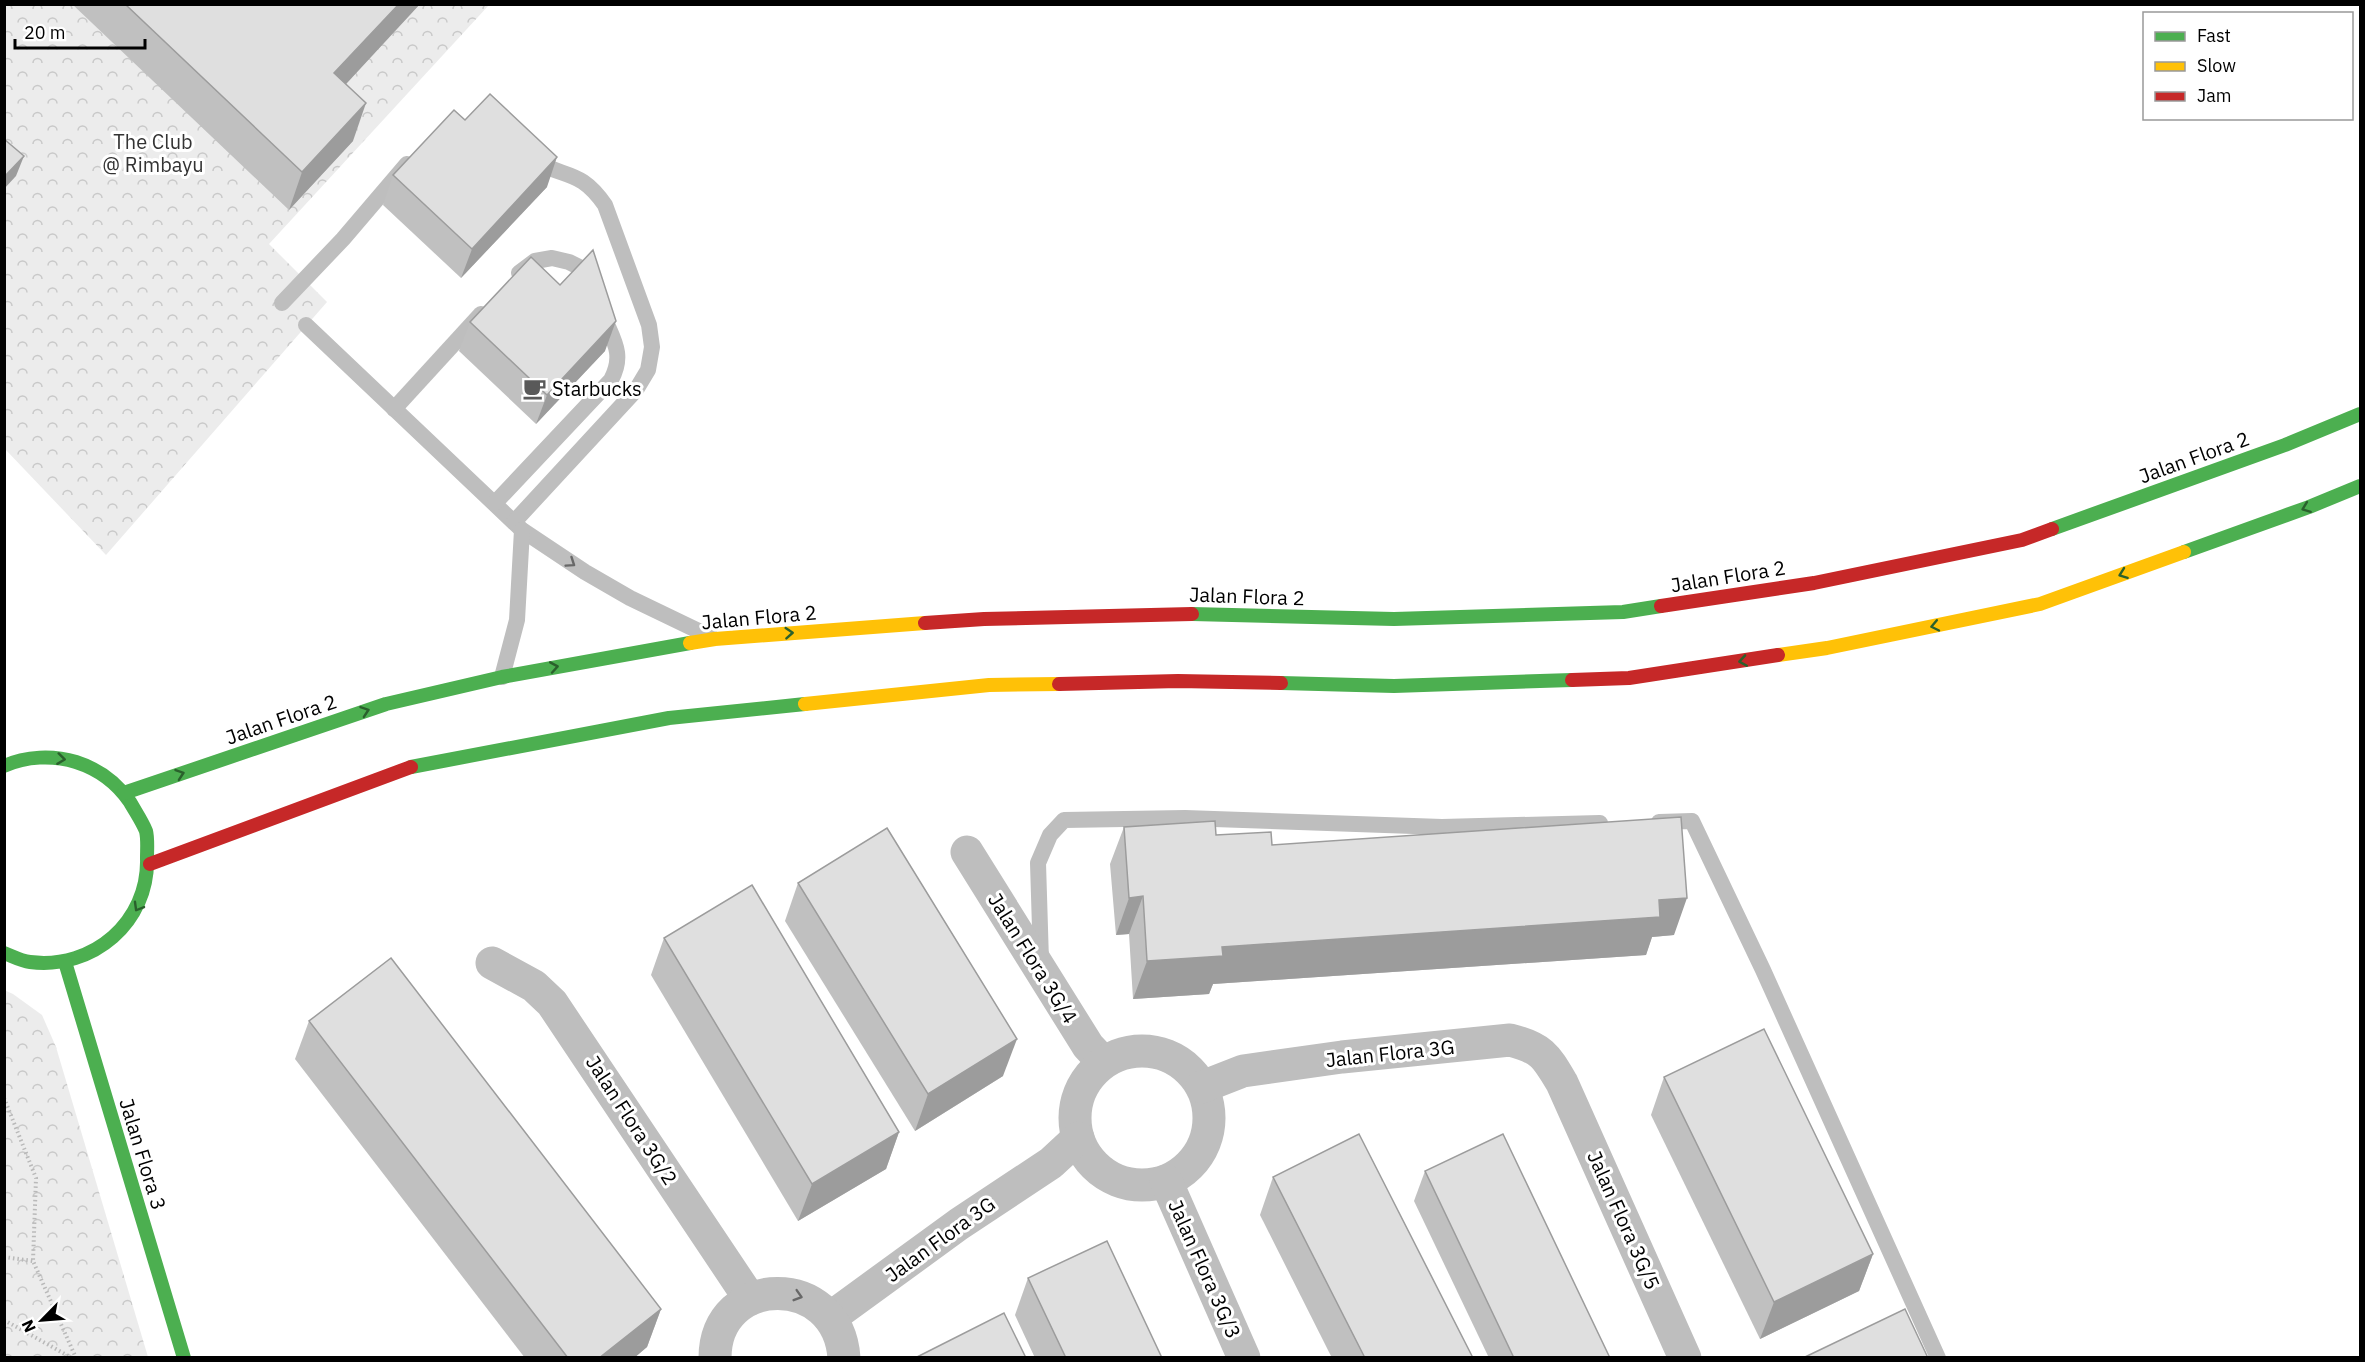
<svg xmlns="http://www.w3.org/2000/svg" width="2365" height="1362" font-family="'IBM Plex Sans',sans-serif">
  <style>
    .park { fill: url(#park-crowns) }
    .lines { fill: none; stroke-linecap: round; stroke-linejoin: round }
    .path { stroke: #b9b9b9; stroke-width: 4; stroke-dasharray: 1.5 3; stroke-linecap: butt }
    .lane { stroke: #bebebe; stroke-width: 16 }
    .street { stroke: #bebebe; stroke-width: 33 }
    .fast { stroke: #4caf50; stroke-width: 14 }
    .slow { stroke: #ffc107; stroke-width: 14 }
    .jam { stroke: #c62828; stroke-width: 14 }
    .wall { fill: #c0c0c0 }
    .shaded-wall { fill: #9c9c9c }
    .building { fill: #dfdfdf; stroke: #9c9c9c; stroke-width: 1.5 }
    .oneway { stroke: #2a602c }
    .oneway2 { stroke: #686868 }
    .labels { text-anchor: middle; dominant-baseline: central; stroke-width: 6; stroke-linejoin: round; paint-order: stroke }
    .park-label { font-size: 20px; fill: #333; stroke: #fff }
    .poi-label { font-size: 20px; fill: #000; stroke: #fff; text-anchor: start }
    .street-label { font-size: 20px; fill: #000; stroke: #fff }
  </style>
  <defs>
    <pattern id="park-crowns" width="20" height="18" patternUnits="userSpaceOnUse" patternTransform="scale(1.5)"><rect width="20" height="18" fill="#ececec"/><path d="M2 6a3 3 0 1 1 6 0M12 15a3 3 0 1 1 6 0" fill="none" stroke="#c9c9c9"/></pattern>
  </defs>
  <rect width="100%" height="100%" fill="#fff"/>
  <g class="park">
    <polygon points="5,5 489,5 269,244 327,302 106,555 5,449"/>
    <polygon points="4,990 13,994 42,1015 56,1047 148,1357 5,1357"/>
  </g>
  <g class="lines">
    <g class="path">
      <polyline points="4,1098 36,1178 33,1261 76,1358"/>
      <polyline points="4,1257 33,1261"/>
      <polyline points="4,1320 72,1358"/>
    </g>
    <g class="lane">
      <polyline points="519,273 535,261 552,258 569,262 579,267 590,283"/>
      <polyline points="282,303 343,239 407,164"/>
      <polyline points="306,325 522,530 585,572 630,598 711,637"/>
      <polyline points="394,409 481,314"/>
      <path d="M495,503L611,380C625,354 613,340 603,315"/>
      <path d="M514,522L636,390L648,370L652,347L649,325L605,205C580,169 566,179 533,160"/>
      <polyline points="502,677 517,620 522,530"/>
      <polyline points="1659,822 1692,821 1763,970 1938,1358"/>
      <polyline points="1041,961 1038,863 1050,835 1064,820 1185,818 1442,827 1600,823"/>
    </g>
    <g class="street">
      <polyline points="967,852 1088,1046 1103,1062"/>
      <polyline points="492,963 534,986 552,1003 750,1299"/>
      <circle cx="1142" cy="1118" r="67"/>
      <path d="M1202,1087L1243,1071L1342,1057L1510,1040C1542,1048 1546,1056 1562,1083L1685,1358"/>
      <polyline points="1166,1181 1244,1358"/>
      <polyline points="830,1318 959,1224 1051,1163 1078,1138"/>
      <path d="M715,1358C715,1273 838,1271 844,1358"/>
    </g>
    <g class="fast">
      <polyline points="2052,529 2285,445 2360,414"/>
      <polyline points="2184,552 2309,507 2360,486"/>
      <polyline points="1192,614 1394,619 1623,612 1661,606"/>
      <polyline points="1281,683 1394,686 1572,680"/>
      <path d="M4,766C26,756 53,755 76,762C98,769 117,783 130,802C135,811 142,821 146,831C148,839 147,849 147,858C149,922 93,970 30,962C21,961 12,956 4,953"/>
      <polyline points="411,767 669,718 805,704"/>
      <polyline points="124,793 386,704 502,677 690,643"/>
      <polyline points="65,962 184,1358"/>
    </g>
    <g class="slow">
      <polyline points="690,643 715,639 925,623"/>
      <polyline points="1778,655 1827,648 2040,604 2184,552"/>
      <polyline points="805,704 989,685 1059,684"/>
    </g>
    <g class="jam">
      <polyline points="1661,606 1814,583 2022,540 2052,529"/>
      <polyline points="925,623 984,619 1192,614"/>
      <polyline points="1572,680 1629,678 1778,655"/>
      <polyline points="1059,684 1178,681 1281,683"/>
      <polyline points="150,864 411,767"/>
    </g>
  </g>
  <g class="wall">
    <polygon points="72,4 420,4 346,84 353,141 289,210"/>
    <polygon points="465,120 547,187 461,278 383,205 393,175"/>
    <polygon points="470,322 605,351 536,424 459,351"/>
    <polygon points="1124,827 1216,835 1272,845 1674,935 1652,937 1646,955 1213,984 1209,994 1133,999 1129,934 1116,935 1110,864"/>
    <polygon points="798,883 1003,1076 915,1131 785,921"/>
    <polygon points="664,938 899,1132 886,1169 798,1221 651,975"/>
    <polygon points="309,1021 661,1309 647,1347 634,1358 525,1358 295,1059"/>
    <polygon points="1664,1077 1873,1254 1859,1291 1760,1339 1651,1115"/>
    <polygon points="1425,1171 1610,1358 1489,1358 1414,1201"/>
    <polygon points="1273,1177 1473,1358 1332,1358 1260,1215"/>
    <polygon points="1028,1278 1162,1358 1035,1358 1015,1315"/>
  </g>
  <g class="shaded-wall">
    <polygon points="399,4 420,4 321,111 334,73"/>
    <polygon points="366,103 353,141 289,210 302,172"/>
    <polygon points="24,156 16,176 4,189 4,177"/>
    <polygon points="557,157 547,187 461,278 472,249"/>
    <polygon points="616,321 605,351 536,424 547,395"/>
    <polygon points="1143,896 1129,934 1116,935 1129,898"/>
    <polygon points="1687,898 1674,935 1652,937 1646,955 1213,984 1209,994 1133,999 1147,961 1222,947 1659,900"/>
    <polygon points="1017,1039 1003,1076 915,1131 928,1094"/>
    <polygon points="899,1132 886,1169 798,1221 812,1184"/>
    <polygon points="1873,1254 1859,1291 1760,1339 1774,1302"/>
    <polygon points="661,1309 647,1347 634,1358 599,1358"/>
  </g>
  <g class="building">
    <polygon points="125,4 399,4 334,73 366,103 302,172"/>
    <polygon points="490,94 557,157 472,249 393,175 454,110 465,120"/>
    <polygon points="4,139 24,156 4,177"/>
    <polygon points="593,250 616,321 547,395 470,322 531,257 560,285"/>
    <polygon points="1681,817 1687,898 1659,900 1660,917 1222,947 1223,956 1147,961 1143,896 1129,898 1124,827 1215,821 1216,835 1271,832 1272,845"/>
    <polygon points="887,828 1017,1039 928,1094 798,883"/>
    <polygon points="752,885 899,1132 812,1184 664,938"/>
    <polygon points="391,958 661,1309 599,1358 568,1358 309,1021"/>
    <polygon points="1764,1029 1873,1254 1774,1302 1664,1077"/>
    <polygon points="1359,1134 1473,1358 1365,1358 1273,1177"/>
    <polygon points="1503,1134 1610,1358 1514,1358 1425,1171"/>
    <polygon points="1107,1241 1162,1358 1066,1358 1028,1278"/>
    <polygon points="1905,1309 1928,1358 1805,1357"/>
    <polygon points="1004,1313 1026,1358 915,1358"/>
  </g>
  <defs><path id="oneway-chevron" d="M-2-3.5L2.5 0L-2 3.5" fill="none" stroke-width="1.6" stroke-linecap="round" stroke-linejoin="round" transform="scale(1.5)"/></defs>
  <g class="oneway">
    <use href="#oneway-chevron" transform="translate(2306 508) rotate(159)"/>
    <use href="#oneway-chevron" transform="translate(2123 574) rotate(160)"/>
    <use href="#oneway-chevron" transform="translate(1935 626) rotate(168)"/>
    <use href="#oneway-chevron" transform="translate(789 633) rotate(-4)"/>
    <use href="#oneway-chevron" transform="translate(1743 661) rotate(171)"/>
    <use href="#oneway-chevron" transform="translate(554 667) rotate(-10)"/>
    <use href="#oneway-chevron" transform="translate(365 711) rotate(-19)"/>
    <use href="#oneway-chevron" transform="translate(61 759) rotate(7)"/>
    <use href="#oneway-chevron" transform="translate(180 774) rotate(-19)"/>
    <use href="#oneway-chevron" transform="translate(138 907) rotate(120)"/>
  </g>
  <g class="oneway2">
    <use href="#oneway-chevron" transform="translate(571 563) rotate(34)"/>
    <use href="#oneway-chevron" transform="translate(798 1296) rotate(17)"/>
  </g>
  <defs>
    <symbol id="cafe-bare" viewBox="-9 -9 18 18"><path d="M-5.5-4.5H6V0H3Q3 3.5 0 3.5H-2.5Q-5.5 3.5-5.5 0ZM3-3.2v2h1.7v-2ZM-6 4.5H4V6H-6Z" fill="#595959" stroke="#fff" stroke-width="2.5" paint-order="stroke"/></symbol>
  </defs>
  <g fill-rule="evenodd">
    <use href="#cafe-bare" x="518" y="372" width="33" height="33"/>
  </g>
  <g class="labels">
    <g class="park-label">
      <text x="153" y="141">The Club<tspan x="153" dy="23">@ Rimbayu</tspan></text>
    </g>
    <g class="poi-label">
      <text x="552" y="388">Starbucks</text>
    </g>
    <g class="street-label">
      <text transform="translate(2194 457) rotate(-20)">Jalan Flora 2</text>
      <text transform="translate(1728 576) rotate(-9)">Jalan Flora 2</text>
      <text transform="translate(1247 596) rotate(2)">Jalan Flora 2</text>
      <text transform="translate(759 617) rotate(-5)">Jalan Flora 2</text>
      <text transform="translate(281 719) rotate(-19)">Jalan Flora 2</text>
      <text transform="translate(1033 958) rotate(58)">Jalan Flora 3G/4</text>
      <text transform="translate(1390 1053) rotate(-6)">Jalan Flora 3G</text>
      <text transform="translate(632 1120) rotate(57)">Jalan Flora 3G/2</text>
      <text transform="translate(143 1154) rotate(73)">Jalan Flora 3</text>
      <text transform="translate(1624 1220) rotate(66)">Jalan Flora 3G/5</text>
      <text transform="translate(940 1239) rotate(-36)">Jalan Flora 3G</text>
      <text transform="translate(1205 1269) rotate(66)">Jalan Flora 3G/3</text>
    </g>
  </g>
  <rect width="2365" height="1362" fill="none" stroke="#000000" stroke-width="12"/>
  <rect x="2143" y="12" width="210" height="108" fill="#ffffff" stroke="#999999" stroke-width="1.5"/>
  <rect x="2155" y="32" width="30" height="9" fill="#4caf50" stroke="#999999" stroke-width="1.5"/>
  <text x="2197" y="42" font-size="18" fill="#000000">Fast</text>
  <rect x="2155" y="62" width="30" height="9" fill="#ffc107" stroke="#999999" stroke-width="1.5"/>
  <text x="2197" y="72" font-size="18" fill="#000000">Slow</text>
  <rect x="2155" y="92" width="30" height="9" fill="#c62828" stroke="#999999" stroke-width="1.5"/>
  <text x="2197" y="102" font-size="18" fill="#000000">Jam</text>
  <g transform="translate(42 1320) rotate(245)" stroke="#ffffff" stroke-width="4.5" paint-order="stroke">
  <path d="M0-4.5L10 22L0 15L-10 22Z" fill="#000000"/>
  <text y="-9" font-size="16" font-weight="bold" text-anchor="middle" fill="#000000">N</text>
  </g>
  <path d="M15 39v9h130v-9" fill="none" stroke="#000000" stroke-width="3"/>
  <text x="24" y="39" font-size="18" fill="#000000" stroke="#ffffff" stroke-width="4.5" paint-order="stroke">20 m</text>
</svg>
